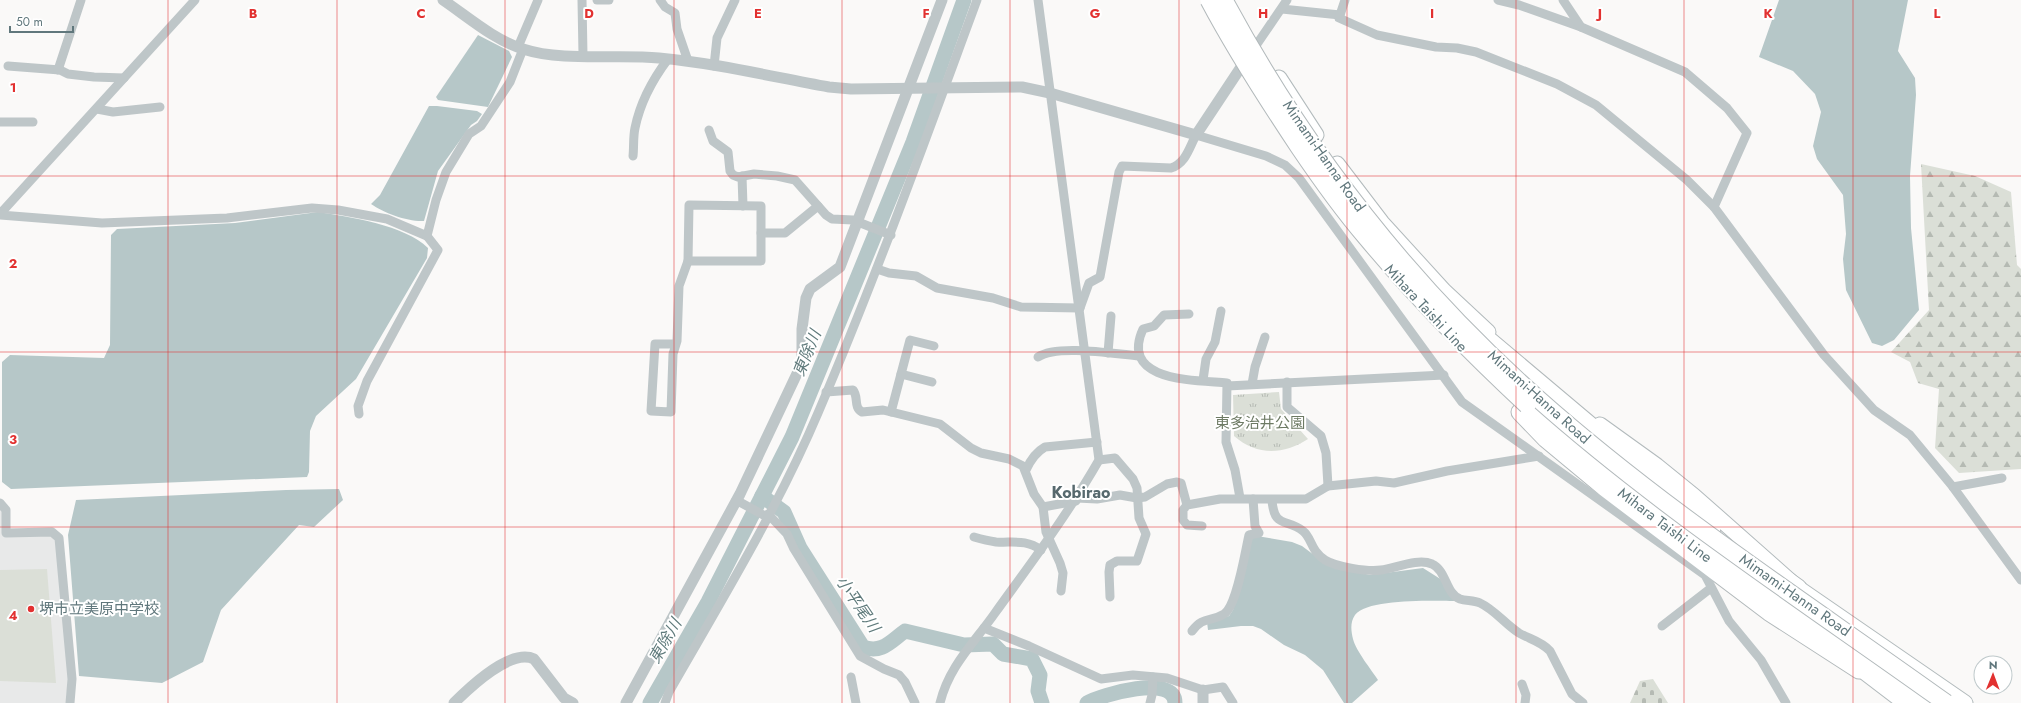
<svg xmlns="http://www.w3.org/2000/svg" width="2021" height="703" font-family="Jost,'Noto Sans JP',sans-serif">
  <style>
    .built { fill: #e8e9e9 }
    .grass { fill: url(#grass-tufts) }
    .forest { fill: url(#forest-firs) }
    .cemetery { fill: url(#cemetery-stones) }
    .pitch { fill: #dbdfd7 }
    .water { fill: #b6c7c8 }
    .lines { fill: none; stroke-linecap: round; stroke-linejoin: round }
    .river { stroke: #b6c7c8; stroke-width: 15 }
    .primary-casing { stroke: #b2babc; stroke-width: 17 }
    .motorway-casing { stroke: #b2b9bb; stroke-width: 19 }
    .minor { stroke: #bec6c8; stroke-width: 9 }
    .tertiary { stroke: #bec6c8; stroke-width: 11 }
    .primary { stroke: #fff; stroke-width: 15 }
    .motorway { stroke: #fff; stroke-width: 17 }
    .motorway-bridge-casing { stroke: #b2b9bb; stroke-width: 19; stroke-linecap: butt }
    .motorway-bridge { stroke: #fff; stroke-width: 17 }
    .grid { fill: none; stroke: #e23130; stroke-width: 1; stroke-opacity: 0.55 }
    .poi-dot { fill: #e23130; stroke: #fff; stroke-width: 1.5 }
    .labels { text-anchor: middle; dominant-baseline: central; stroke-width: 4; stroke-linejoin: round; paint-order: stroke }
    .street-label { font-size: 15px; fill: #60777c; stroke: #fff }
    .park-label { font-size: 15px; fill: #6d7a64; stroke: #fff }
    .poi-label { font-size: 15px; fill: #60777c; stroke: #fff; text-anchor: start }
    .water-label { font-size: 16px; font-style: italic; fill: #607b7c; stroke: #fff }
    .neighbourhood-label { font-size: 16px; font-weight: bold; fill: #57696e; stroke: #fff }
    .grid-label { font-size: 13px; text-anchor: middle; font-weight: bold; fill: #e23130; stroke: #fff; stroke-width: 4; stroke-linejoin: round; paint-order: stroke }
  </style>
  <defs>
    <pattern id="grass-tufts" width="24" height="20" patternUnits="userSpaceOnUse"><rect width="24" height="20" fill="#dbdfd7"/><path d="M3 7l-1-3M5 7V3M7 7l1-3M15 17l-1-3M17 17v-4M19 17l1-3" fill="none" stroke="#b5bab3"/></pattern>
    <pattern id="forest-firs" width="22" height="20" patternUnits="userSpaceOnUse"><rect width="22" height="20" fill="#dbdfd7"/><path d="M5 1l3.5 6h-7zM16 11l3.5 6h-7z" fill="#b5bab3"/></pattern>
    <pattern id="cemetery-stones" width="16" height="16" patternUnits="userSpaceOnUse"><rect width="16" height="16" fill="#dbdfd7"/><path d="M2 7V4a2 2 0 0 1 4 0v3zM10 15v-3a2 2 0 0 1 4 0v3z" fill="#b5bab3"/></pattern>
  </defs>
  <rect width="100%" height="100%" fill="#faf9f8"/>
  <polygon class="built" points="0,509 3,512 4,536 52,536 57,540 68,678 66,703 0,703"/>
  <path class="grass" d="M1279,392L1281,409L1308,439C1283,455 1257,456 1234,436L1233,395Z"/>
  <polygon class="forest" points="1921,164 1975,176 2011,192 2017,265 2021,269 2021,469 1959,473 1935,448 1939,389 1918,383 1910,362 1891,352 1929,310"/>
  <polygon class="cemetery" points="1653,679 1668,703 1630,703 1640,681"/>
  <polygon class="pitch" points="47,569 56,683 0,681 0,570"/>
  <g class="water">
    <polygon points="1779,0 1908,0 1898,51 1915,78 1916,95 1910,176 1911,228 1919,310 1894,340 1882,346 1872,343 1846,290 1843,259 1846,234 1843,195 1817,159 1813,146 1821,112 1815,94 1793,71 1759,57"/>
    <polygon points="478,35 509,51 512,57 488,107 438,100 436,97"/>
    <path d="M429,106H437L477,111L482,114L477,121L471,125L438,171L424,221C408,222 384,213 371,204L380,195Z"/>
    <path d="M318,212C350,217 405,225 428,248L427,258L356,379L316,416L310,431L309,472L307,477L11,489L2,482V362L10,355L104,358L110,345L111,235L117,229L235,223Z"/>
    <polygon points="339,489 343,500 314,527 299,525 221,610 203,662 162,683 79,676 68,535 76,500 286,490"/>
    <path d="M1251,535L1292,542L1302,546L1322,561L1332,566L1370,575L1423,568L1442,580L1457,601C1436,601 1368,598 1355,615C1350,622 1351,631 1353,639C1356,651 1371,669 1378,680L1352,703H1344L1323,670L1305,655L1284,645L1261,629L1253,626H1241L1208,630L1207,622L1229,616L1233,610Z"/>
  </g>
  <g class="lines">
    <g class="river">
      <path d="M762,496L784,512L800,548L863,647C882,654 891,641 905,631L964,645L993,644L1003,654L1032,659L1040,675L1038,691L1042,703"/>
      <polyline points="650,703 708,602 792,437 913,142 964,0"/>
      <path d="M1087,703C1101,695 1175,673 1175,703"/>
    </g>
    <defs>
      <g id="primary">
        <polyline points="1279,78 1316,135"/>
        <polyline points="1337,164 1382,223 1444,291 1488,332"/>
        <polyline points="1600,425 1657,466 1694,496 1798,588 1965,703"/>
        <polyline points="1850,661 1905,703"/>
      </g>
      <g id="motorway">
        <polyline points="1472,326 1712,528"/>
        <path d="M1527,405C1653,513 1790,607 1924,703"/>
        <polyline points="1520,412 1546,439 1605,488 1769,612 1859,670"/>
        <polyline points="1767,566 1798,588"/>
      </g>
    </defs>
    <use href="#primary" class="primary-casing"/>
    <use href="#motorway" class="motorway-casing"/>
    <g class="minor">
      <polyline points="582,0 583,55"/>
      <polyline points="597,0 609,0"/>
      <polyline points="660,0 665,7 675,13 677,29 688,61"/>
      <polyline points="1498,0 1519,5 1581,27"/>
      <polyline points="1563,0 1581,27 1685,72 1727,108 1747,133 1714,207 1824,355 1874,410 1910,435 1953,487 2021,580"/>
      <polyline points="1282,9 1340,15 1345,0"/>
      <polyline points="1340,15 1339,18 1377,35 1436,47 1457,48 1476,52 1557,84 1596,105 1687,180 1714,207"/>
      <polyline points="1257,44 1287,0"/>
      <polyline points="518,47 538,0"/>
      <polyline points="8,66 60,70 68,74 94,77 124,78"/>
      <polyline points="714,66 717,38 735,0"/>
      <polyline points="58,70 81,0"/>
      <polyline points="97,109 113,112 160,107"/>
      <polyline points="0,122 33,122"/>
      <polyline points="709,130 713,141 728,152 730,171 733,175 738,177 754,174 777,176 795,180 826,215 832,219 853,220 891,235"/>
      <path d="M633,156C634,147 633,137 635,128C640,103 653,79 668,59"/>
      <polyline points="742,176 743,206"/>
      <polygon points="689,205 761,206 761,261 688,261"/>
      <polyline points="0,214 195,0"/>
      <polyline points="0,215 102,223 227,218 312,208 338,210 387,219 427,236"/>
      <polyline points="761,233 785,233 818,206"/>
      <polyline points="877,269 889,273 916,276 937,288 993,298 1021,307 1080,308"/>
      <path d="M1080,308L1089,283L1100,277L1119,172L1122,166L1171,168C1186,163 1189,148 1196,135L1266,156L1285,165L1299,178L1462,402L1705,575L1729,621L1761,660L1786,703"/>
      <path d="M1189,314L1164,315L1154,326L1143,329C1119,382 1195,380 1227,383L1226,442L1235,470L1240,498"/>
      <polyline points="676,344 655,344 651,411 671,412 673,354 677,341 679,286 688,261"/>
      <polyline points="1108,353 1111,316"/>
      <path d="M1038,357C1057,344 1115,354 1139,356"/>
      <polyline points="901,374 932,382"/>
      <polyline points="1203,380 1206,359 1215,342 1221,311"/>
      <polyline points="1287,382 1287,407 1321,436 1326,453 1328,486"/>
      <polyline points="1252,384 1255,367 1265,337"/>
      <polyline points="1227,386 1444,375"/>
      <path d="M826,392L853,390C859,397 853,407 862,412L883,410L940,424L971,448L981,453L1009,459L1023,466L1034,494L1043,507L1046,532L1060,563L1063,573L1061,591"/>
      <polyline points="891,412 910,340 934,346"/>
      <polyline points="359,414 358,406 367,381 438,250 427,236 436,200 446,172 469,134 481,126 510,82 523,49"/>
      <polyline points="1099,460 1115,458 1133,479 1137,488 1139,518 1146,534 1137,561 1117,561 1110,565 1109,572 1110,597"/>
      <path d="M1026,470C1030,461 1036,452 1045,447L1097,442"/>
      <polyline points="1953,487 2002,478"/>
      <polyline points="1077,498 1097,499 1120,495 1137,498 1145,497 1167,484 1177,482 1181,483 1187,505"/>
      <polyline points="736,500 767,517"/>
      <path d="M1272,500C1274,529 1287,518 1303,531C1312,538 1310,550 1325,560C1336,567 1368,572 1381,570C1396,568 1418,558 1432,564C1447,571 1445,593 1460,599C1466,601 1474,600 1480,603C1495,610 1505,624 1519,633C1529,639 1541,641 1550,651L1572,694L1583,703"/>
      <polyline points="0,503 6,510 6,533 52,532 59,538 72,679 70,703"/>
      <polyline points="1043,507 1076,501"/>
      <polyline points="768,514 787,534 794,549 860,656 884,669 899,675 905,682 915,703"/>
      <polyline points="1202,526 1187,525 1183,520 1183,510 1187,505 1220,499 1306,499 1328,486 1376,481 1394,483 1447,471 1539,456"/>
      <path d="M974,537C981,539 989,541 996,542C1013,543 1026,539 1041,550"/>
      <polyline points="1662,626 1711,588"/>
      <polyline points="984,628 1029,646 1101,679 1133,675 1167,678 1203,690 1223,687 1233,703"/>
      <path d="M1192,631C1203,616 1211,622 1224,614C1237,606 1245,552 1249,535L1259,533L1255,526L1253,499"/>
      <polyline points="851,677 856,703"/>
      <polyline points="1522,684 1526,695 1525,703"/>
      <path d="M665,703L669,692C721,601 777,510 818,413C876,277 926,138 977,0"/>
      <path d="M940,703C949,666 974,643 995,613C1031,563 1068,514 1099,460L1038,0"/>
      <polyline points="1150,703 1152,695 1153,677"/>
    </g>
    <g class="tertiary">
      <path d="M443,0C468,17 494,40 523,49C563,62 616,54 659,58C716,63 773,77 829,87L851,89L1022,87L1050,93L1196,135L1247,58"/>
      <path d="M454,703C470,687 511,648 534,659L564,698L573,703"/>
      <polyline points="626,703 740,494 802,363 802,329 806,298 810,289 840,267 942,0"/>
      <polyline points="1203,703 1203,690"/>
    </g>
    <use href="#primary" class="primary"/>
    <use href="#motorway" class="motorway"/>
    <defs>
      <g id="motorway-bridge">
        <path d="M1209,0C1236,51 1267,99 1299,147C1320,178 1342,209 1366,237C1416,297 1470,352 1527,405"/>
        <path d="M1224,0C1304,149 1409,284 1536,397C1663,510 1808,604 1946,703"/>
      </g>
    </defs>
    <use href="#motorway-bridge" class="motorway-bridge-casing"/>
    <use href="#motorway-bridge" class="motorway-bridge"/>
  </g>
  <path class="grid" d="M168,0V703M337,0V703M505,0V703M674,0V703M842,0V703M1010,0V703M1179,0V703M1347,0V703M1516,0V703M1684,0V703M1853,0V703M0,176H2021M0,352H2021M0,527H2021"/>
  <circle class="poi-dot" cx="31" cy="609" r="4"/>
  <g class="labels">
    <g class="street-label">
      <text transform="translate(1324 156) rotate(55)">Mimami-Hanna Road</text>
      <text transform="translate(1426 308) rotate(47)">Mihara Taishi Line</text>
      <text transform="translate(1539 397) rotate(42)">Mimami-Hanna Road</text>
      <text transform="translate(1665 525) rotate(37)">Mihara Taishi Line</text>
      <text transform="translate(1795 595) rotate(35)">Mimami-Hanna Road</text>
    </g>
    <g class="park-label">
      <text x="1260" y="423">東多治井公園</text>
    </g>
    <g class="poi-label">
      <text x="39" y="609">堺市立美原中学校</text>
    </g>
    <g class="water-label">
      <text transform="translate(807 353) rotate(-68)">東除川</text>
      <text transform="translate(858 604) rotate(56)">小平尾川</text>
      <text transform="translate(665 641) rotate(-60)">東除川</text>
    </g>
    <g class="neighbourhood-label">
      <text x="1081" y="492">Kobirao</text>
    </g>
  </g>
  <g class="grid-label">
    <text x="253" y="18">B</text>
    <text x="421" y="18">C</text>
    <text x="589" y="18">D</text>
    <text x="758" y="18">E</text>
    <text x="926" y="18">F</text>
    <text x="1095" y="18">G</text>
    <text x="1263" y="18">H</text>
    <text x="1432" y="18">I</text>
    <text x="1600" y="18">J</text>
    <text x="1768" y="18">K</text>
    <text x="1937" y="18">L</text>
    <text x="13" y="92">1</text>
    <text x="13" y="268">2</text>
    <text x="13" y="444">3</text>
    <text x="13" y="620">4</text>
  </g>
  <g transform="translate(1993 675) rotate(1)"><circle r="19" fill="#ffffff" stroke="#bfc9cb"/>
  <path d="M0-3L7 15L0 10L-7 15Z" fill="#e23130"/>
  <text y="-6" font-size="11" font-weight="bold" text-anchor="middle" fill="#60777c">N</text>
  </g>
  <path d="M10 26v6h63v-6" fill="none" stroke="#60777c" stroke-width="2"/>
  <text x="16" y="26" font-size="12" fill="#60777c" stroke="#ffffff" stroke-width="3" paint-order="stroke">50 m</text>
</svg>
